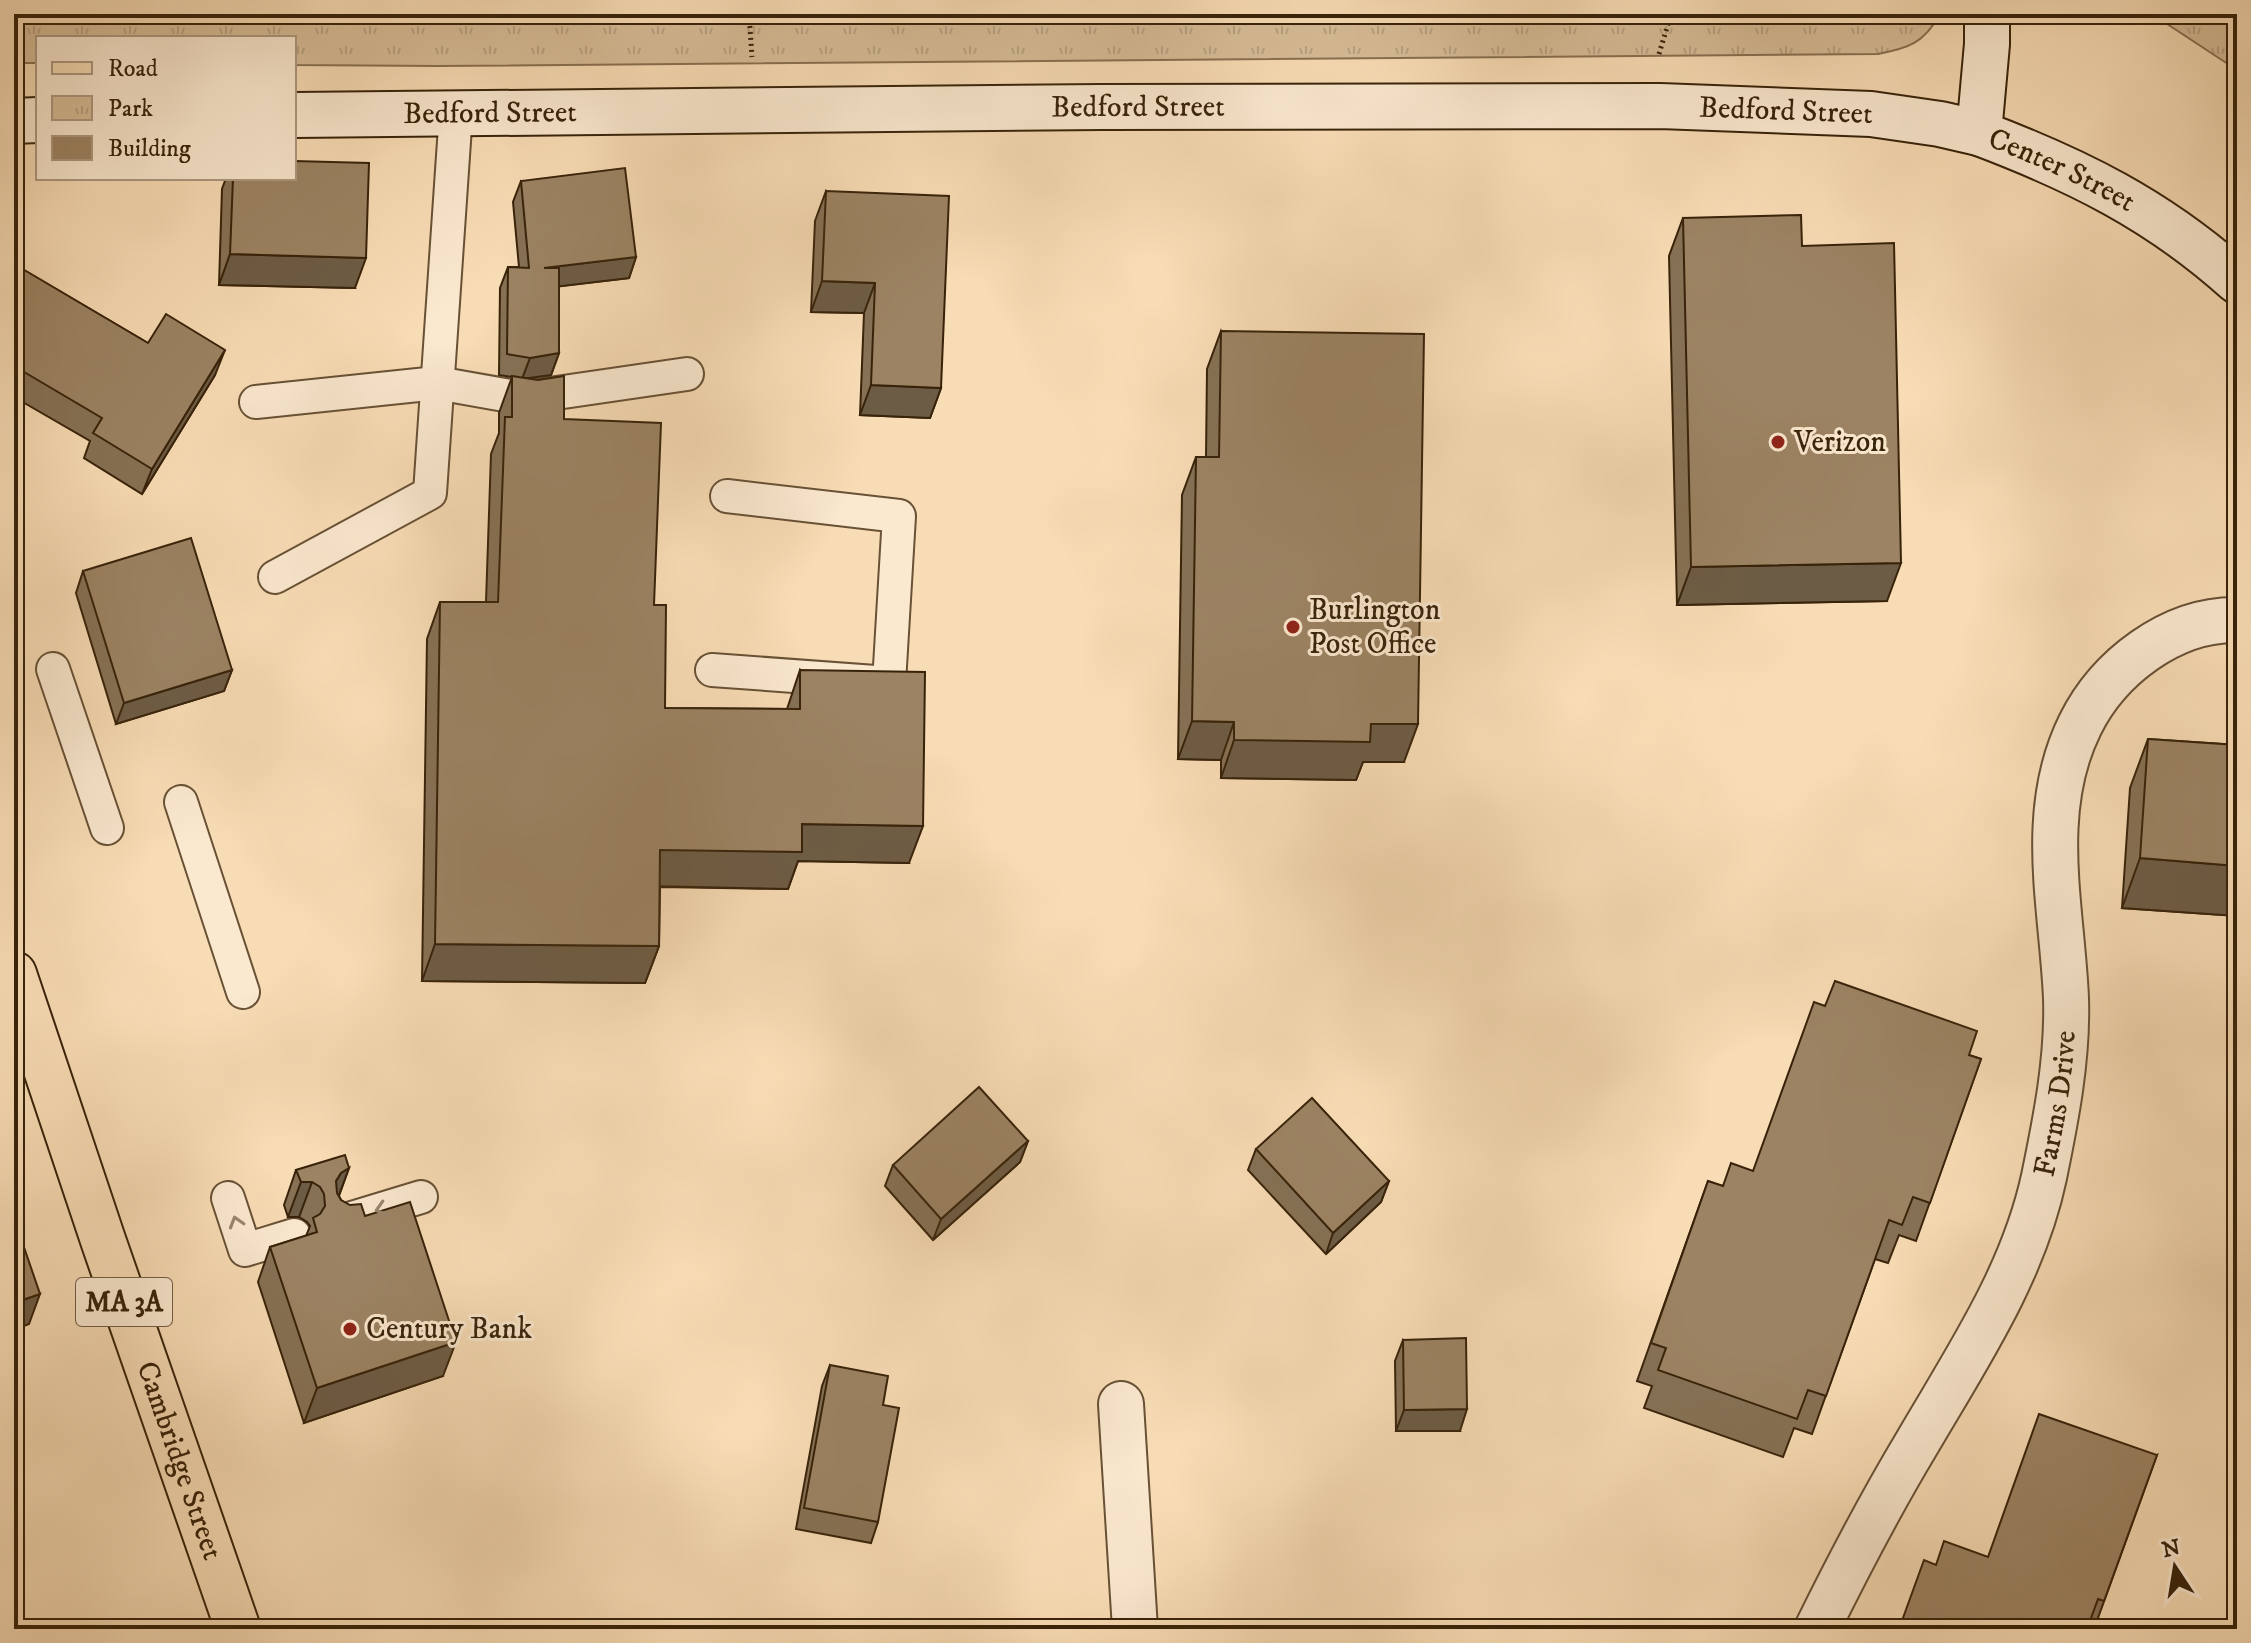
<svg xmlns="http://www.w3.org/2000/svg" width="2251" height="1643" font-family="'IM FELL DW Pica',serif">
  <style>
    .park { fill: url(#park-tufts); stroke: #887051; stroke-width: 2 }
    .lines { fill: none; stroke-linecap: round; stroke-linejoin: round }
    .lane-casing { stroke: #685135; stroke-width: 36 }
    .street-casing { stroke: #685135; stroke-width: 48 }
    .secondary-casing { stroke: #38230a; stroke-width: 48 }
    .primary-casing { stroke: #38230a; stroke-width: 48 }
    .path { stroke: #38230a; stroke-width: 5; stroke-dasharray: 2 4; stroke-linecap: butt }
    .lane { stroke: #fae8cf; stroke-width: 32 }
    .street { stroke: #fae8cf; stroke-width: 44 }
    .secondary { stroke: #fae8cf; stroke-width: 44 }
    .primary { stroke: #f8dcb5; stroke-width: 44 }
    .wall { fill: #867155; stroke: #38230a; stroke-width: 2 }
    .shaded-wall { fill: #6d5c45; stroke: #38230a; stroke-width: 2 }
    .building { fill: #9c8363; stroke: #38230a; stroke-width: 2 }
    .oneway { stroke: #99866c }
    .poi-dot { fill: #8f2418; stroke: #fae8cf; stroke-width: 3 }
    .labels { text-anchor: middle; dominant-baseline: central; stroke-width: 6; stroke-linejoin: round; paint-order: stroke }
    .shield { fill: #fae8cf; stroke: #725e45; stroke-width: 2 }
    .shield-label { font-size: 28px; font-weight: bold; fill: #38230a }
    .street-label { font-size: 30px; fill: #38230a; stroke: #fae8cf }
    .poi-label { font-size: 30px; fill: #38230a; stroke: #fae8cf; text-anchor: start }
  </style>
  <defs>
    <pattern id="park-tufts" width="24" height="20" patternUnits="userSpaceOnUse" patternTransform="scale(2)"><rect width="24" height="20" fill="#d7bd98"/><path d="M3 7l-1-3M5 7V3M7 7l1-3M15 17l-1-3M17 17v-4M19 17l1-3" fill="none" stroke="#b9a282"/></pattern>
  </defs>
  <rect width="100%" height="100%" fill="#f8dcb5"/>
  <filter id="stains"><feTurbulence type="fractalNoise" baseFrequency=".0025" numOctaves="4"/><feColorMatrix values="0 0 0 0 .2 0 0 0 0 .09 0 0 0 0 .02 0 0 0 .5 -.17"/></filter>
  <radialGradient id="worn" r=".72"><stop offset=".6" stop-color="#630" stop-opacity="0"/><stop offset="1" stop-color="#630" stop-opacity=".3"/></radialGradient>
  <g class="park">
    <path d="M14,14H1940C1924,43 1909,48 1878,54L438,66L294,65V38H38V63H14Z"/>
    <polygon points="2152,14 2237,14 2237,70"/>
  </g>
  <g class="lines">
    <defs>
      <g id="lane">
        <polyline points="256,402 437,383 522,398 687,374"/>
        <polyline points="275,577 430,493 456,112"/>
        <polyline points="53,669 107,828"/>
        <polyline points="712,670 889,683 899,516 727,496"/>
        <polyline points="181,802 243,992"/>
        <polyline points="228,1198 245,1250 294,1235"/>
        <polyline points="342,1221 421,1197"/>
      </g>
      <g id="street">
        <polyline points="1121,1404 1135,1629"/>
        <path id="s1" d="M1817,1629C1848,1566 1881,1503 1917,1443C1966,1359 2023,1275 2044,1177C2056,1119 2068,1058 2066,998C2062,907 2037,812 2080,725C2108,668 2171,619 2237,620"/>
      </g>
      <g id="secondary">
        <path id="s2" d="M1987,14V44L1979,133C2077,170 2158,210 2237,281"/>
        <path id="s3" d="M294,115L1101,107L1660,106L1871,114L1940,124L1979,133"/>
        <polyline points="14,121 38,120"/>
      </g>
      <g id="primary">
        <path id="s4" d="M14,974L103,1240L238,1629"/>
      </g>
    </defs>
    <use href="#lane" class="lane-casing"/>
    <use href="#street" class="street-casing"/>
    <use href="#secondary" class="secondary-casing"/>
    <use href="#primary" class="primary-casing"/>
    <g class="path">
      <polyline points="749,14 752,57"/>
      <polyline points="1659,54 1671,14"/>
    </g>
    <use href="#lane" class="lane"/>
    <use href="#street" class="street"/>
    <use href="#secondary" class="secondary"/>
    <use href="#primary" class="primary"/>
  </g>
  <g class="wall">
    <polygon points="226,178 294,178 355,288 219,285 222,189"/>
    <polygon points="521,181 636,257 629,278 559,286 559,353 551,375 526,378 564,419 654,605 665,708 787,709 800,670 909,863 798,861 788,889 660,887 659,946 645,983 422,981 427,639 440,602 486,602 491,454 499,433 499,413 512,377 499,375 500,288 508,267 519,267 513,202"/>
    <polygon points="826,191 941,388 930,418 860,415 864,313 811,312 815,221"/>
    <polygon points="1683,218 1802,246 1887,601 1677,605 1669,256"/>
    <polygon points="14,264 148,343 215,375 142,494 84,458 90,441 14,397"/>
    <polygon points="1221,331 1404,762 1363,762 1356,780 1221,778 1221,760 1178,759 1182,495 1196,457 1206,457 1207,369"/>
    <polygon points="83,571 232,670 224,691 116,724 76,593"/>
    <polygon points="2148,739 2237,745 2237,916 2122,908 2130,788"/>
    <polygon points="1969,1055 1981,1059 1916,1241 1899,1235 1888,1263 1875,1259 1812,1434 1794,1428 1783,1457 1644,1408 1652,1386 1637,1381 1708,1181 1722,1186 1753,1171"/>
    <polygon points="1028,1141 1020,1162 933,1240 885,1186 893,1165"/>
    <polygon points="1256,1149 1389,1181 1381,1202 1326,1254 1248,1170"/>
    <polygon points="349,1168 339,1196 341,1200 365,1216 443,1376 304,1423 258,1282 270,1247 306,1236 310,1226 307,1222 299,1217 288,1217 284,1205 296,1170"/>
    <polygon points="1403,1340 1460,1431 1396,1431 1395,1361"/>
    <polygon points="830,1365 883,1405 878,1522 871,1543 796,1529 822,1386"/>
    <polygon points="2157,1455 2094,1629 1899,1629 1935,1565 1988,1557"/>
  </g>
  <g class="shaded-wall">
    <polygon points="230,254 366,258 355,288 219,285"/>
    <polygon points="636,257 629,278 537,289 544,268"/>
    <polygon points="822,281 875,283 864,313 811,312"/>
    <polygon points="225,350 215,375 142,494 152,469"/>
    <polygon points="559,353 551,375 522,379 530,358"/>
    <polygon points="871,385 941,388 930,418 860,415"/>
    <polygon points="1901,563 1887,601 1677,605 1691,567"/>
    <polygon points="232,670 224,691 116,724 124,703"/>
    <polygon points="1192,721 1234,722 1221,760 1178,759"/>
    <polygon points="1371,724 1418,724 1404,762 1363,762 1356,780 1221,778 1234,740"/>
    <polygon points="802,824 923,826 909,863 798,861 788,889 647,886 660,850"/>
    <polygon points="2140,858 2237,866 2237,916 2122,908"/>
    <polygon points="435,944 659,946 645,983 422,981"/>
    <polygon points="1028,1141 1020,1162 933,1240 941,1219"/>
    <polygon points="349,1168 336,1203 336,1181 341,1173"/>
    <polygon points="1389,1181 1381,1202 1326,1254 1333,1233"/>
    <polygon points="301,1182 312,1182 299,1217 288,1217"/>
    <polygon points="40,1294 29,1324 14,1330 14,1303"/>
    <polygon points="456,1342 443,1376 304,1423 317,1388"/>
    <polygon points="1467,1409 1460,1431 1396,1431 1404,1410"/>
  </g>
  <g class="building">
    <polygon points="294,161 369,163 366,258 230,254 233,178 294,178"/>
    <polygon points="625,168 636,257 544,268 559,268 559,353 530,358 507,354 508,267 529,268 521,181"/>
    <polygon points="826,191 949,196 941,388 871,385 875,283 822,281"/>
    <polygon points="1801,215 1802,246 1894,243 1901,563 1691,567 1683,218"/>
    <polygon points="14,264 148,343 166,314 225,350 152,469 93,433 102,418 14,366"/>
    <polygon points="1221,331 1424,334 1418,724 1371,724 1370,742 1234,740 1234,722 1192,721 1196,457 1219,457"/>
    <polygon points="512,376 538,380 564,376 564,419 661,423 654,605 666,605 665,708 800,709 800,670 925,672 923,826 802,824 802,852 660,850 659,946 435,944 440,602 498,602 505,417 512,417"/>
    <polygon points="191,538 232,670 124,703 83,571"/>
    <polygon points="2148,739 2237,745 2237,866 2140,858"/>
    <polygon points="1835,981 1977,1031 1969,1055 1981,1059 1930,1203 1913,1197 1902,1225 1889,1220 1826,1396 1808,1390 1797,1419 1658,1370 1666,1348 1651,1343 1708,1181 1723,1186 1731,1163 1753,1171 1814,1002 1825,1006"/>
    <polygon points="979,1087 1028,1141 941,1219 893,1165"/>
    <polygon points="1312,1098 1389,1181 1333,1233 1256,1149"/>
    <polygon points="345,1155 349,1168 341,1173 336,1181 337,1193 341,1200 350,1205 361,1204 365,1216 410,1202 456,1342 317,1388 270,1247 317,1232 313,1218 320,1214 325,1206 324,1194 320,1187 312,1182 301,1182 296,1170"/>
    <polygon points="14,1218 40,1294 14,1303"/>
    <polygon points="1466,1338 1467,1409 1404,1410 1403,1340"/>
    <polygon points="830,1365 888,1376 883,1405 899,1408 878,1522 804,1508"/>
    <polygon points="2039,1414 2157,1455 2104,1601 2098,1599 2087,1629 1899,1629 1924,1560 1936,1565 1944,1541 1988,1557"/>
  </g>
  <defs><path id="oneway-chevron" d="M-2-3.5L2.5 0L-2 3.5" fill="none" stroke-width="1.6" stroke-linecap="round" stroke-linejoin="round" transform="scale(2)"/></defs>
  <g class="oneway">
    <use href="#oneway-chevron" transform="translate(381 1209) rotate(163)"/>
    <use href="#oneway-chevron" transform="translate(236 1222) rotate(-107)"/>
  </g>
  <g class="poi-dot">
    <circle cx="1778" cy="442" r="8"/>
    <circle cx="1293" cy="627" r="8"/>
    <circle cx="350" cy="1329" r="8"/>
  </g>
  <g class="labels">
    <rect class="shield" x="76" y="1278" width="96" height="48" rx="6"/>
    <g class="shield-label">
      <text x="124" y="1302">MA 3A</text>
    </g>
    <g class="street-label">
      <text stroke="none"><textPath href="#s3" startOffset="844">Bedford Street</textPath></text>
      <text stroke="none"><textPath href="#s3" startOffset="196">Bedford Street</textPath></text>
      <text stroke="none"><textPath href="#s3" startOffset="1492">Bedford Street</textPath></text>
      <text stroke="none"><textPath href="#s2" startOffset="210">Center Street</textPath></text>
      <text stroke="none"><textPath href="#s1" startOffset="582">Farms Drive</textPath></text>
      <text stroke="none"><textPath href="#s4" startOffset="514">Cambridge Street</textPath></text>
    </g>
    <g class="poi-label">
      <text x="1794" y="442">Verizon</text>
      <text x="1309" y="610">Burlington<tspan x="1309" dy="34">Post Office</tspan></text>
      <text x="366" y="1329">Century Bank</text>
    </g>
  </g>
  <rect width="2251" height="1643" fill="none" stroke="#f8dcb5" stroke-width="48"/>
  <rect x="16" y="16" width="2219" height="1611" fill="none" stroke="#38230a" stroke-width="4"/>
  <rect x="24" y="24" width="2203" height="1595" fill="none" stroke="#38230a" stroke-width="2"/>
  <rect x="36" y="36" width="260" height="144" fill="#fae8cf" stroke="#ac9980" stroke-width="2"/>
  <rect x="52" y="62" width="40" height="12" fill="#f8dcb5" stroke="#ac9980" stroke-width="2"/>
  <text x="108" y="76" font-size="24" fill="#38230a">Road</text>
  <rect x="52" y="96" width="40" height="24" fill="url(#park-tufts)" stroke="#ac9980" stroke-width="2"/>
  <text x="108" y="116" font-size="24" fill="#38230a">Park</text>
  <rect x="52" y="136" width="40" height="24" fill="#9c8363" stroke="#ac9980" stroke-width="2"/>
  <text x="108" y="156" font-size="24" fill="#38230a">Building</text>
  <g transform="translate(2175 1567) rotate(348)" stroke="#fae8cf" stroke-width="6" paint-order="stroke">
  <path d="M0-6L14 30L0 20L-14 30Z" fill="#38230a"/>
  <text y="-12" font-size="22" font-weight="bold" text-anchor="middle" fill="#38230a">N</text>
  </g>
  <rect width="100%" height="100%" filter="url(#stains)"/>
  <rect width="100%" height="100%" fill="url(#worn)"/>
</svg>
